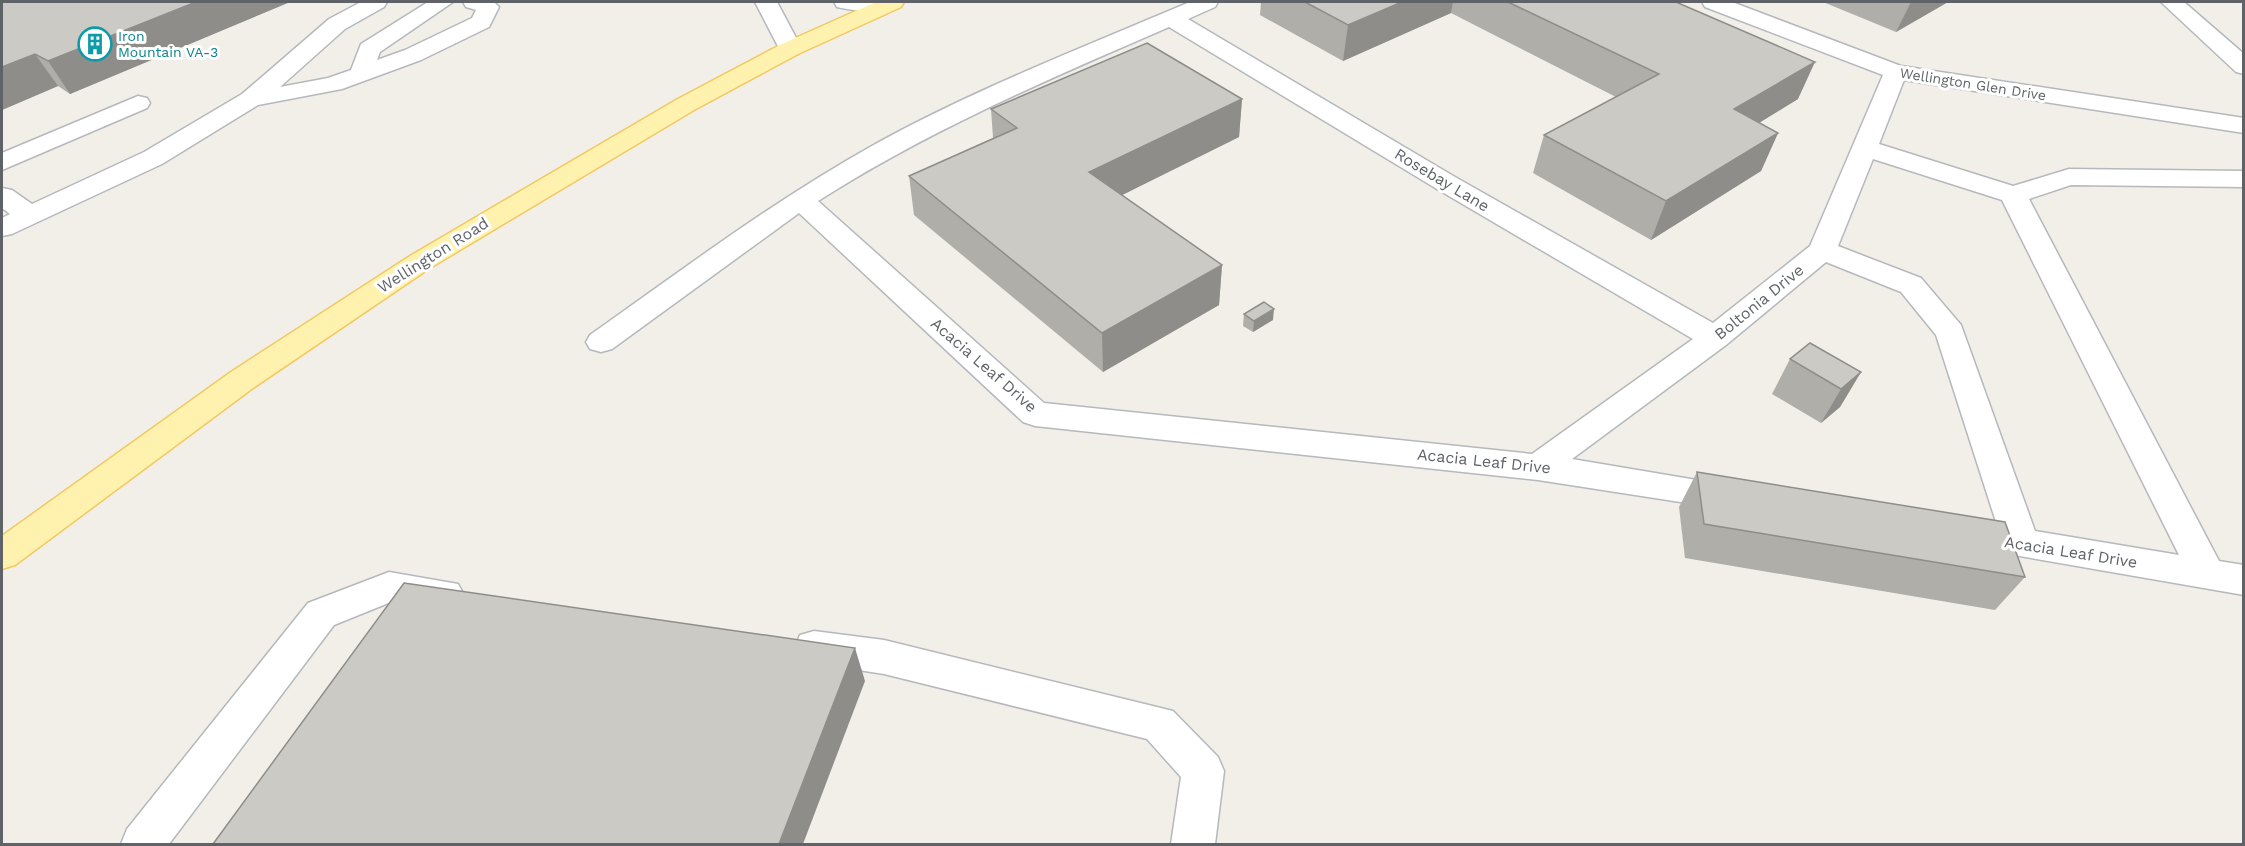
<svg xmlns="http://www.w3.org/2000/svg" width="2245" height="846" font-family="'Work Sans',sans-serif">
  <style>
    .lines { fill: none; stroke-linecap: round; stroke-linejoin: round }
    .minor-casing { stroke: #b5b8bc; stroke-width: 3 }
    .major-casing { stroke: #f2c960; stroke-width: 3 }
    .minor { fill: #fff; fill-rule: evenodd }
    .major { fill: #fff2af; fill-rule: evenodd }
    .wall { fill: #afaea9 }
    .shaded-wall { fill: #8f8d8a }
    .building { fill: #cccac5; stroke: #8f8d8a; stroke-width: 1.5 }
    .labels { text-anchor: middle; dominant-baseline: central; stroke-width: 6; stroke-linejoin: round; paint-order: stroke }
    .far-culture-label { font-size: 14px; fill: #0d838f; stroke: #fff; text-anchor: start }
    .far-street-label { font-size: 14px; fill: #5f6368; stroke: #fff }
    .street-label { font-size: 16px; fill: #5f6368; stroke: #fff }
  </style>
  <rect width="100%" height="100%" fill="#f1efe8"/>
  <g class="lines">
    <defs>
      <g id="minor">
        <polygon points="361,2 387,2 384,7 345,29 280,87 328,78 351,70 361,44 428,2 453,2 380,52 377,60 405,50 472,18 476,10 466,7 463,2 494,2 499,7 489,27 421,60 342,89 258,105 162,164 12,234 2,236 2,218 10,214 2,208 2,188 12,190 32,204 144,152 242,94 329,19"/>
        <polygon points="755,2 777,2 802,49 798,54 782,54"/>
        <path d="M834,2H896L898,4L895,9C878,13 854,11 837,7Z"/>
        <path d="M1190,2H1218L1215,7L1188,19L1455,177L1713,323L1810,246L1883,75L1705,7L1702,2H1732L1901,66L2244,118V133L1904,80L1879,144L2013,186L2069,169L2244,171V187L2071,185L2029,199L2219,561L2244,565V595L1956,545L1951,535L1956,525L1969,521L1997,525L1936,335L1901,292L1826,262L1726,345L1572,459L1744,488L1749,497L1744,506L1732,510L1538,480L1035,426L1023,422L799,213L612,349L601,352L590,349L586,342L590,335C682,270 772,202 870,147C972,90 1082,48 1190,2ZM1169,27L1437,189L1693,339L1532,454L1044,403L818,201C929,130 1049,79 1169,27ZM1873,159L2002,200L2179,555L2035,531L1961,325L1921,278L1838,246Z"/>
        <polygon points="2161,2 2184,2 2244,54 2244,74 2236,72"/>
        <polygon points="138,96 147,98 150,103 147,108 2,170 2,153"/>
        <polygon points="389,572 458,584 464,595 458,606 445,610 391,602 334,625 169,844 121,844 127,829 308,603"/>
        <polygon points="814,631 884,640 1173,711 1218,757 1224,771 1215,844 1171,844 1181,777 1147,739 884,674 814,663 800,659 795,647 800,635"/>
      </g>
      <polygon id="major" points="876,2 904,2 901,7 798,54 694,110 430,268 253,388 15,565 2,569 2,536 231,372 410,256 676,100 782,44"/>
    </defs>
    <use href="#minor" class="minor-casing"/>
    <use href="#major" class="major-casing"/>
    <use href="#minor" class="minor"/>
    <use href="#major" class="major"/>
  </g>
  <g class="wall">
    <polygon points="2,2 290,2 70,94 58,86 2,110"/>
    <polygon points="1261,2 1676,2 1798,99 1759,123 1778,133 1761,171 1651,240 1533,173 1544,135 1616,97 1451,13 1343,61 1260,15"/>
    <polygon points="1823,2 1948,2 1896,32"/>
    <polygon points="1242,99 1239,137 1122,195 1222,265 1219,305 1103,372 914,215 909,176 993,138 991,109"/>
    <polygon points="1244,314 1273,320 1253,332 1243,326"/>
    <polygon points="1790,359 1861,372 1840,407 1821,423 1772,394"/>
    <polygon points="1697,472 2025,577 1995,610 1685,558 1679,507"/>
  </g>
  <g class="shaded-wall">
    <polygon points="196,2 290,2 70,94 48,61"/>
    <polygon points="1402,2 1453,2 1451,13 1343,61 1348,25"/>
    <polygon points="1911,2 1948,2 1896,32"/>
    <polygon points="35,54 58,86 2,110 2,67"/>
    <polygon points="1815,62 1798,99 1718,148 1734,109"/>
    <polygon points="1242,99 1239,137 1090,211 1089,172"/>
    <polygon points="1778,133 1761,171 1651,240 1666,201"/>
    <polygon points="1222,265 1219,305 1103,372 1102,333"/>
    <polygon points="1274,309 1273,320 1253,332 1254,321"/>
    <polygon points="1861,372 1840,407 1821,423 1841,389"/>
    <polygon points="855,648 865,681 803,844 779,844"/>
  </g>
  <g class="building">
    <polygon points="2,2 196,2 48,61 35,54 2,67"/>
    <polygon points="1305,2 1402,2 1348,25"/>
    <polygon points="1508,2 1676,2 1815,62 1734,109 1778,133 1666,201 1544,135 1659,74"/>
    <polygon points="1147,43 1242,99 1089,172 1222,265 1102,333 909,176 1017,128 991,109"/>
    <polygon points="1264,302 1274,309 1254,321 1244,314"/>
    <polygon points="1810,343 1861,372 1841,389 1790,359"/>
    <polygon points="1697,472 2005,522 2025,577 1704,524"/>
    <polygon points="404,583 855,648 779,844 213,844"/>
  </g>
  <defs>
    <symbol id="building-ring" viewBox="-11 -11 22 22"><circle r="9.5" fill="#fff" stroke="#0f9aa8" stroke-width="1.5"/><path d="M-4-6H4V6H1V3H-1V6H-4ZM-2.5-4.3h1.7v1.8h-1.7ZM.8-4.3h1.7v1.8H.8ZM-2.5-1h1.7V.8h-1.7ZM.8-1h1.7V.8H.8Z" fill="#0f9aa8"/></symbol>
  </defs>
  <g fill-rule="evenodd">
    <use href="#building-ring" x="76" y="25" width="38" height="38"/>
  </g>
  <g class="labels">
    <g class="far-culture-label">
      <text x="118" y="36">Iron<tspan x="118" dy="16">Mountain VA-3</tspan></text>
    </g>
    <g class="far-street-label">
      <text transform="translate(1973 84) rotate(9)">Wellington Glen Drive</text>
    </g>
    <g class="street-label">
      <text transform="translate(1442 180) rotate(31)">Rosebay Lane</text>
      <text transform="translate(433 255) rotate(-32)">Wellington Road</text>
      <text transform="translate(1759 302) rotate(-39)">Boltonia Drive</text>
      <text transform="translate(984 365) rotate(41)">Acacia Leaf Drive</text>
      <text transform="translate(1484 461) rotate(6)">Acacia Leaf Drive</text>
      <text transform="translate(2071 552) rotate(9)">Acacia Leaf Drive</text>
    </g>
  </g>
  <rect width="2245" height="846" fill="none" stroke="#5f6368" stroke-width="6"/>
</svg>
